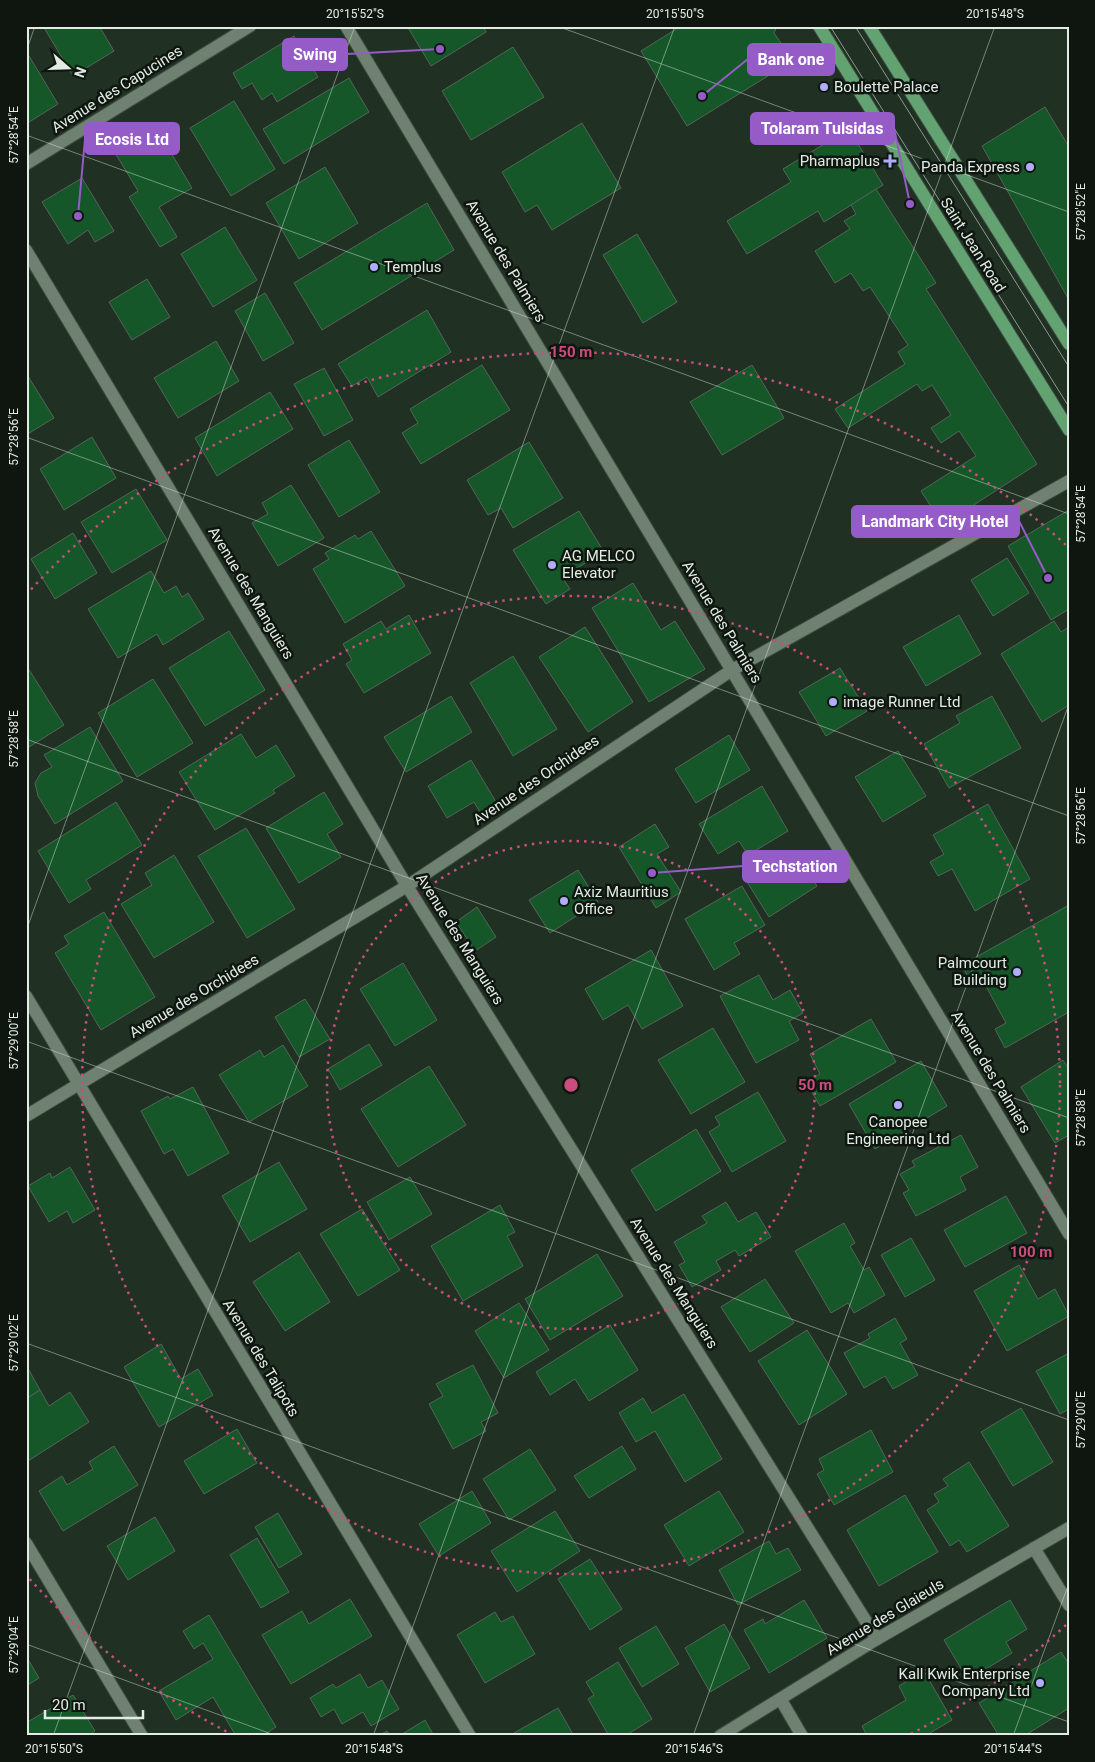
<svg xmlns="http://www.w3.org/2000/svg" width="1095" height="1762" font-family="Roboto,sans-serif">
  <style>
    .building { fill: #155729; stroke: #546557 }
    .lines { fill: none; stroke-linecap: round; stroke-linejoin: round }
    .street-casing { stroke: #3d4b40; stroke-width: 14 }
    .primary-casing { stroke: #3d4b40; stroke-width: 14 }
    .street { stroke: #6f8171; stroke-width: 12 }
    .primary { stroke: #63a371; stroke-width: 12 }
    .tram { stroke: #8d9a8f; stroke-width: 1 }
    .ticks { fill: none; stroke: #e2ece4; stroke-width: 1; stroke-opacity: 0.45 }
    .ring { fill: none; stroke: #ca4d7d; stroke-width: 2.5; stroke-dasharray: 2.5 5 }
    .poi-dot { fill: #aeaefa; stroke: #0f1610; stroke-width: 2 }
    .labels { text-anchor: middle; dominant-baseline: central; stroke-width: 5; stroke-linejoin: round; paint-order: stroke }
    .poi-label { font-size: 15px; fill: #e2ece4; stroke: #0f1610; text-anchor: start }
    .street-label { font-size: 15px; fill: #e2ece4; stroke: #0f1610 }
    .centre { fill: #ca4d7d; stroke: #0f1610; stroke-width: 2.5 }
    .ring-label { font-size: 15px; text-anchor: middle; font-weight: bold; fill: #ca4d7d; stroke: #0f1610; stroke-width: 5; stroke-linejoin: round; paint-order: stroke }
    .leader { fill: none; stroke: #955cc8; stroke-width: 2 }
    .callout-dot { fill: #955cc8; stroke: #0f1610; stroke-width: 2 }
    .callout { fill: #955cc8; stroke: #955cc8; stroke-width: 2 }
    .callout-label { font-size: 16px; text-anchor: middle; font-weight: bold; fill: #fff }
    .neatline { fill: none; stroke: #e2ece4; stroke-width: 2 }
    .ticks-label { font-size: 12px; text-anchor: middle; fill: #e2ece4 }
  </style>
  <rect width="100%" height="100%" fill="#203023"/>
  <g class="building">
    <polygon points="43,26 99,26 114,51 73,76"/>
    <polygon points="407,26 483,26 486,32 431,66"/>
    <polygon points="681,26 777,26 774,33 787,52 784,66 687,126 641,51"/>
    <polygon points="294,36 318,77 277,102 272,93 262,100 252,83 242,89 233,73"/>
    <polygon points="513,47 544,97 471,140 442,91"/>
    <polygon points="26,51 58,104 26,124"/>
    <polygon points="349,78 369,112 284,164 263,129"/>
    <polygon points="234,101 275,169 231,196 190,128"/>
    <polygon points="1045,107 1069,147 1069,300 982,146"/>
    <polygon points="582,123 621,188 552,230 537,205 525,212 502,172"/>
    <polygon points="155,126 192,188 159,207 177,237 160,247 129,197 138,191 114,151"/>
    <polygon points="849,129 883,185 824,222 818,211 747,254 727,221 791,182 783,169"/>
    <polygon points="325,167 358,223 299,259 266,203"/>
    <polygon points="82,178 114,231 95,242 88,230 68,244 42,202"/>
    <polygon points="876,189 936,283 926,289 1037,464 943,525 921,491 976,456 959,431 941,443 931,428 951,415 932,385 922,391 917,384 848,428 835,409 905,364 898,352 908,345 870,287 863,291 851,273 835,283 815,251 850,229 844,221 856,214 851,205"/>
    <polygon points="427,203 454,250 322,330 294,283"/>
    <polygon points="225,227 257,280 213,307 181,254"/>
    <polygon points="637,234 677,302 643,323 603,255"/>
    <polygon points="147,279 170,317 132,340 109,302"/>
    <polygon points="265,293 294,343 263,361 235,311"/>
    <polygon points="427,310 451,352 378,397 367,377 352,386 338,364"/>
    <polygon points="216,341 239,381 178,418 154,378"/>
    <polygon points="482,365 510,410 421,464 402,433 418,423 410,409"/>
    <polygon points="752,365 784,418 722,455 690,402"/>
    <polygon points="324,368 353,420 324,436 294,384"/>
    <polygon points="26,373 54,418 26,435"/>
    <polygon points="270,392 293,429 217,476 195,438"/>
    <polygon points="92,437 116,478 64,510 40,469"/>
    <polygon points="349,440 380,492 339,517 308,465"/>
    <polygon points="529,442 563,498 513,528 501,508 488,515 467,480"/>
    <polygon points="291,485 324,538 278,566 252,523 268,514 262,503"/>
    <polygon points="136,489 167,540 112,573 81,522"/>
    <polygon points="1069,510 1069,609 1051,620 1008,546"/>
    <polygon points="579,511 604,552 562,577 570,589 546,604 513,550"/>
    <polygon points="371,531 405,586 345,623 313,569 329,559 325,553 355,535 358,539"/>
    <polygon points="73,533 97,573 55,599 31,559"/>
    <polygon points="1007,558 1029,593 993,616 971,580"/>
    <polygon points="151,571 164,593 176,586 182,597 188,593 204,619 163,645 157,634 118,658 88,609"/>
    <polygon points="633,583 661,630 675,621 705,669 649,702 592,608"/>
    <polygon points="409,615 431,653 364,693 346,664 352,660 343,644 381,621 386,629"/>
    <polygon points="959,615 981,654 926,686 903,647"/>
    <polygon points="1054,621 1061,632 1069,627 1069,705 1042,722 1001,654"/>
    <polygon points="585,627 633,702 588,732 539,657"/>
    <polygon points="229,631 265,690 205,726 169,668"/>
    <polygon points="513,656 557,729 513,756 470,683"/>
    <polygon points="26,665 64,725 26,749"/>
    <polygon points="840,668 867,711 826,736 799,692"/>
    <polygon points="153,679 193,743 137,777 98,713"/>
    <polygon points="451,696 472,732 406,772 384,737"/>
    <polygon points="992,696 1021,748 949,788 924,744 960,723 956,716"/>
    <polygon points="90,727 123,781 55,824 38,796 35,783 41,773 52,767 44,755"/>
    <polygon points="241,734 256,758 276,745 295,776 273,790 275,793 215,830 179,772"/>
    <polygon points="729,735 750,770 696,803 675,769"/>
    <polygon points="898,751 926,796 883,822 855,777"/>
    <polygon points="471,760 499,807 483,817 474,802 447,818 428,786"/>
    <polygon points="762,786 788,831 748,855 739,841 718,854 699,824"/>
    <polygon points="324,792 343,824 327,834 341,857 299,883 266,828"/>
    <polygon points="116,802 142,845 86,880 91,889 69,903 38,851"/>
    <polygon points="988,804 1030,879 975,911 952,869 938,876 930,862 944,854 933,835"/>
    <polygon points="655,824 669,847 657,854 681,892 656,908 619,847"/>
    <polygon points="246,828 295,909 247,938 198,856"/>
    <polygon points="795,851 817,886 769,917 747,882"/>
    <polygon points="174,855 214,922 154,958 121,904 152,885 145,873"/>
    <polygon points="578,870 598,902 550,933 529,900"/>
    <polygon points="742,886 765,925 734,943 740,954 714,970 685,919"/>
    <polygon points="1069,905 1069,1012 1005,1048 995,1029 1006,1023 982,979 972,985 962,965"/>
    <polygon points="477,907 496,937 475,951 456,922"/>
    <polygon points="104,912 155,997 101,1030 55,953 69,944 64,936"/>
    <polygon points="651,950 683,1006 642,1029 628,1005 603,1020 585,989"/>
    <polygon points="403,963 437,1020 395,1046 360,989"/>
    <polygon points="759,975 773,1000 790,990 803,1013 789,1021 799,1040 756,1063 720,996"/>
    <polygon points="305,999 330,1039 299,1057 275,1017"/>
    <polygon points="871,1019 896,1062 820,1106 806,1082 820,1074 810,1054"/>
    <polygon points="713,1028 745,1082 691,1114 658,1060"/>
    <polygon points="369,1044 382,1065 340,1090 328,1069"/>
    <polygon points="283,1045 308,1086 249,1122 219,1075 260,1050 264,1057"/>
    <polygon points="1063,1060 1069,1069 1069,1135 1055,1143 1021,1087"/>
    <polygon points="921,1061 947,1106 875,1149 849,1104"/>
    <polygon points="429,1066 466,1125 398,1167 361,1109"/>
    <polygon points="193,1087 229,1153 188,1176 173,1149 164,1154 141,1111 168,1096 170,1099"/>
    <polygon points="758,1092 786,1141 732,1172 709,1132 720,1125 715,1117"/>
    <polygon points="696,1129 721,1171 656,1211 631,1170"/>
    <polygon points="961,1135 978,1167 960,1177 966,1190 916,1216 903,1193 909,1190 900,1174 915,1166 912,1161"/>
    <polygon points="279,1162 307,1209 250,1242 222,1196"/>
    <polygon points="70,1167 95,1210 73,1223 67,1211 49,1222 28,1186 50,1173 52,1178"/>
    <polygon points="410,1177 432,1214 389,1240 367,1202"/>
    <polygon points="1006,1196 1027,1233 965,1267 944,1230"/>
    <polygon points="726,1202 738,1222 756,1212 771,1237 739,1256 735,1250 716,1261 721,1270 692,1287 679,1265 685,1262 674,1242 707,1223 702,1216"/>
    <polygon points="500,1205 515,1232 507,1236 523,1266 463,1301 431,1246"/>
    <polygon points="362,1209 400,1270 358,1296 320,1234"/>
    <polygon points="844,1223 855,1243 850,1246 864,1270 869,1267 885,1295 854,1313 848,1303 831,1313 795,1251"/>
    <polygon points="911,1238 935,1280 905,1297 881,1255"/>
    <polygon points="299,1252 330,1302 285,1331 253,1282"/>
    <polygon points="597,1254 623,1296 550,1340 525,1299"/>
    <polygon points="1019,1265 1038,1299 1055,1289 1069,1316 1007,1351 974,1291"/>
    <polygon points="765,1279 794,1323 750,1352 721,1307"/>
    <polygon points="519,1303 549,1350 504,1378 475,1331"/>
    <polygon points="895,1318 907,1339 900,1343 918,1375 893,1389 885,1376 864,1388 844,1353 870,1338 868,1334"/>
    <polygon points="610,1325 638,1370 589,1401 575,1379 550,1395 536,1372"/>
    <polygon points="807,1330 847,1394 799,1425 758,1361"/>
    <polygon points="161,1344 181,1379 198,1369 213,1395 159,1427 124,1367"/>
    <polygon points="1069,1353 1069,1409 1060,1414 1036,1371"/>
    <polygon points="26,1365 40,1390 26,1399"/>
    <polygon points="473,1365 498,1413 481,1422 486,1431 453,1449 429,1404 443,1396 436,1384"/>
    <polygon points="40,1390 49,1406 70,1392 89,1422 28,1461 26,1399"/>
    <polygon points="684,1394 722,1459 685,1482 655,1431 636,1442 619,1413 643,1398 652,1413"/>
    <polygon points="1021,1408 1053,1462 1013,1486 981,1432"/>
    <polygon points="237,1429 257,1463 204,1494 184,1461"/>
    <polygon points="871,1430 893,1472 834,1505 817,1474 824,1470 819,1459"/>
    <polygon points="114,1446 138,1485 63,1531 39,1491 62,1476 67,1485 93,1469 89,1462"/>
    <polygon points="622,1446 636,1469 589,1498 574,1476"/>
    <polygon points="530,1449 556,1490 509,1520 483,1479"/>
    <polygon points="969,1462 1009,1526 967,1552 959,1540 950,1546 927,1510 939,1502 934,1494 948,1486 943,1479"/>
    <polygon points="472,1491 491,1523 439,1556 419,1524"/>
    <polygon points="719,1491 744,1532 689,1566 664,1525"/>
    <polygon points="905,1495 938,1552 879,1586 847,1530"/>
    <polygon points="555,1511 580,1551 517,1592 491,1551"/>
    <polygon points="278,1513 302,1554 279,1568 255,1527"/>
    <polygon points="155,1517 175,1551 128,1580 107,1546"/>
    <polygon points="257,1538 289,1592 261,1608 230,1555"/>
    <polygon points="769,1541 776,1554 788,1548 801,1570 738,1605 719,1570"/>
    <polygon points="590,1559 622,1609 590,1630 558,1579"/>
    <polygon points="350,1599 372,1636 291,1684 262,1635 302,1611 309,1624"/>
    <polygon points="804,1600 827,1638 769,1673 744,1630 763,1619 765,1624"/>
    <polygon points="1010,1600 1027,1629 1006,1642 1012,1653 968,1680 944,1640"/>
    <polygon points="495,1612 501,1622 513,1616 535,1654 485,1683 457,1635"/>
    <polygon points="209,1615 276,1727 262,1736 236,1736 213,1697 176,1720 159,1691 213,1659 203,1643 194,1649 183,1631"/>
    <polygon points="724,1624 750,1668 710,1692 685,1648"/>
    <polygon points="656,1626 679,1664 642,1687 619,1648"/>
    <polygon points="1061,1652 1069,1664 1069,1708 1024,1736 999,1736 979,1703"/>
    <polygon points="26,1656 39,1678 26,1686"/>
    <polygon points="618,1662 652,1719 625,1736 609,1736 588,1699 594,1695 586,1682"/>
    <polygon points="924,1671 952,1720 925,1736 867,1736 862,1726 906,1700 899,1686"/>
    <polygon points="360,1674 368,1688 382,1680 399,1709 371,1726 363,1712 342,1724 334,1709 321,1717 310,1698 333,1684 336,1688"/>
    <polygon points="73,1695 95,1731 88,1736 31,1736 26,1728 26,1723"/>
    <polygon points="558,1708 574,1736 516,1736 514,1733"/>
    <polygon points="425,1720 434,1736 399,1736"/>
    <polygon points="387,1731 390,1736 378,1736"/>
  </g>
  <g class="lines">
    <defs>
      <g id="street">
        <polyline points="346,26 1069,1234"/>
        <polyline points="26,164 250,26"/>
        <polyline points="26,250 407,886 877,1639"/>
        <polyline points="26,996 470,1736"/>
        <polyline points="26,1116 407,886 732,670 1069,481"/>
        <polyline points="26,1543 142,1736"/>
        <polyline points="1034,1548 1069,1605"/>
        <polyline points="781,1700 802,1736"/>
        <polyline points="720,1736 877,1639 1069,1528"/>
      </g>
      <g id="primary">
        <polyline points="819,26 1069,430"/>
        <polyline points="869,26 1069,344"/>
      </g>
    </defs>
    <use href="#street" class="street-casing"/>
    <use href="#primary" class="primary-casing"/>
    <use href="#street" class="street"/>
    <use href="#primary" class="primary"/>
    <g class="tram">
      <polyline points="830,26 1069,407"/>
      <polyline points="855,26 1069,367"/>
    </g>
  </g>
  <path class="ticks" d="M557,26L1069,212M26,52L35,26M26,135L1069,514M26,437L1069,816M26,739L1069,1118M26,931L355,26M26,1041L1069,1420M26,1343L1069,1722M26,1644L277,1736M53,1736L675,26M373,1736L995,26M693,1736L1069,704M1013,1736L1069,1583"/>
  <g class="ring">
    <circle cx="571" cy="1085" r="244"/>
    <circle cx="571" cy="1085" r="489"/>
    <path d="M1066 1625A733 733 0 0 1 909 1735M233 1735A733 733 0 0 1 26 1575M26 595A733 733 0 0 1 1066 545"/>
  </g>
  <g class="poi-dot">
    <circle cx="824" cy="87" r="5"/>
    <path d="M887.5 153.5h5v5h5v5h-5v5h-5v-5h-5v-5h5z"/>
    <circle cx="1030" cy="167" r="5"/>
    <circle cx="374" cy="267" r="5"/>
    <circle cx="552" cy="565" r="5"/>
    <circle cx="833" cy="702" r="5"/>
    <circle cx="564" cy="901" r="5"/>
    <circle cx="1017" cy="972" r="5"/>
    <circle cx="898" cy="1105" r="5"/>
    <circle cx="1040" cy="1683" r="5"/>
  </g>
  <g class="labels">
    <g class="poi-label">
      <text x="834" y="87">Boulette Palace</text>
      <text x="880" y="161" text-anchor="end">Pharmaplus</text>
      <text x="1020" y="167" text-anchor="end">Panda Express</text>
      <text x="384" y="267">Templus</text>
      <text x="562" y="556">AG MELCO<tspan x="562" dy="17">Elevator</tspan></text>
      <text x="843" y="702">image Runner Ltd</text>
      <text x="574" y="892">Axiz Mauritius<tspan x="574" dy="17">Office</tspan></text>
      <text x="1007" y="963" text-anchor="end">Palmcourt<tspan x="1007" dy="17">Building</tspan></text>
      <text x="898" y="1122" text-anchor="middle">Canopee<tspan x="898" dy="17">Engineering Ltd</tspan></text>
      <text x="1030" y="1674" text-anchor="end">Kall Kwik Enterprise<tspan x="1030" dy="17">Company Ltd</tspan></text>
    </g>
    <g class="street-label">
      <text transform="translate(117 89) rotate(-32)">Avenue des Capucines</text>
      <text transform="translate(973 245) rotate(58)">Saint Jean Road</text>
      <text transform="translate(506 261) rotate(59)">Avenue des Palmiers</text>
      <text transform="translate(251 593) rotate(59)">Avenue des Manguiers</text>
      <text transform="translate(722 622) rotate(59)">Avenue des Palmiers</text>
      <text transform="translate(536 780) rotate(-34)">Avenue des Orchidees</text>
      <text transform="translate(460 939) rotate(58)">Avenue des Manguiers</text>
      <text transform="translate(194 996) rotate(-31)">Avenue des Orchidees</text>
      <text transform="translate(991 1072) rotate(59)">Avenue des Palmiers</text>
      <text transform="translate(674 1283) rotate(58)">Avenue des Manguiers</text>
      <text transform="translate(261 1358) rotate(59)">Avenue des Talipots</text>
      <text transform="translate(885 1617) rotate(-31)">Avenue des Glaieuls</text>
    </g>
  </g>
  <circle cx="571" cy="1085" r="8" class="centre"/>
  <g class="ring-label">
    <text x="571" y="357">150 m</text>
    <text x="815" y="1090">50 m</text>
    <text x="1031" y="1257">100 m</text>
  </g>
  <path class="leader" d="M440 49L347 54M702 96L748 59M910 204L894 128M78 216L85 139M1048 578L1019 521M652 873L743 866"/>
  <g class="callout-dot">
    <circle cx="440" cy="49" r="5"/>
    <circle cx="702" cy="96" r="5"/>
    <circle cx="910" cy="204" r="5"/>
    <circle cx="78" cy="216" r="5"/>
    <circle cx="1048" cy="578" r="5"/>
    <circle cx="652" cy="873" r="5"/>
  </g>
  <g class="callout">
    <rect x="283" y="39" width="64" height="31" rx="5"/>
    <rect x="748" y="44" width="86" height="31" rx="5"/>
    <rect x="751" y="113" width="143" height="31" rx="5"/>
    <rect x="85" y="123" width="94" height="31" rx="5"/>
    <rect x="852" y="506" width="167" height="31" rx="5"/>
    <rect x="743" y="851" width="105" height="31" rx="5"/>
  </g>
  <g class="callout-label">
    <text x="315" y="60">Swing</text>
    <text x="791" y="65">Bank one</text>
    <text x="822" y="134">Tolaram Tulsidas</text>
    <text x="132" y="145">Ecosis Ltd</text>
    <text x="935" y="527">Landmark City Hotel</text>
    <text x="795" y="872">Techstation</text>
  </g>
  <rect width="1095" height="1762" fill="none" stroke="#0f1610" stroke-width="55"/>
  <g transform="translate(68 68) rotate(110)" stroke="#0f1610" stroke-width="4" paint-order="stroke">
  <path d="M0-4L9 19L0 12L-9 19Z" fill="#e2ece4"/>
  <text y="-8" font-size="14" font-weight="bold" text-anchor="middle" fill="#e2ece4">N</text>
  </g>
  <path d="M45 1710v8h98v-8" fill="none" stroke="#e2ece4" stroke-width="2.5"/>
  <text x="52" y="1710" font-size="15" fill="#e2ece4" stroke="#0f1610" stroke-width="4" paint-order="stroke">20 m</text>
  <rect x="28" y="28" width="1040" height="1706" class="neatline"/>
  <g class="ticks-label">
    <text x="355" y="18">20°15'52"S</text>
    <text x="675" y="18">20°15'50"S</text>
    <text x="995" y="18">20°15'48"S</text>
    <text transform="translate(14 135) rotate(-90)" y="4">57°28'54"E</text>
    <text transform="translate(1081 212) rotate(-90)" y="4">57°28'52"E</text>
    <text transform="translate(14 437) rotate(-90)" y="4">57°28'56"E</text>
    <text transform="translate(1081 514) rotate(-90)" y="4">57°28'54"E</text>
    <text transform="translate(14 739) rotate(-90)" y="4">57°28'58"E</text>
    <text transform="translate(1081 816) rotate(-90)" y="4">57°28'56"E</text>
    <text transform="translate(14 1041) rotate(-90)" y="4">57°29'00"E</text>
    <text transform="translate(1081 1118) rotate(-90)" y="4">57°28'58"E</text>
    <text transform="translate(14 1343) rotate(-90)" y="4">57°29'02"E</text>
    <text transform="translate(1081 1420) rotate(-90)" y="4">57°29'00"E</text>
    <text transform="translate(14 1645) rotate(-90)" y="4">57°29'04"E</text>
    <text x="54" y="1753">20°15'50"S</text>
    <text x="374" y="1753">20°15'48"S</text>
    <text x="694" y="1753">20°15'46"S</text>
    <text x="1013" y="1753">20°15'44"S</text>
  </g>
</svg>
